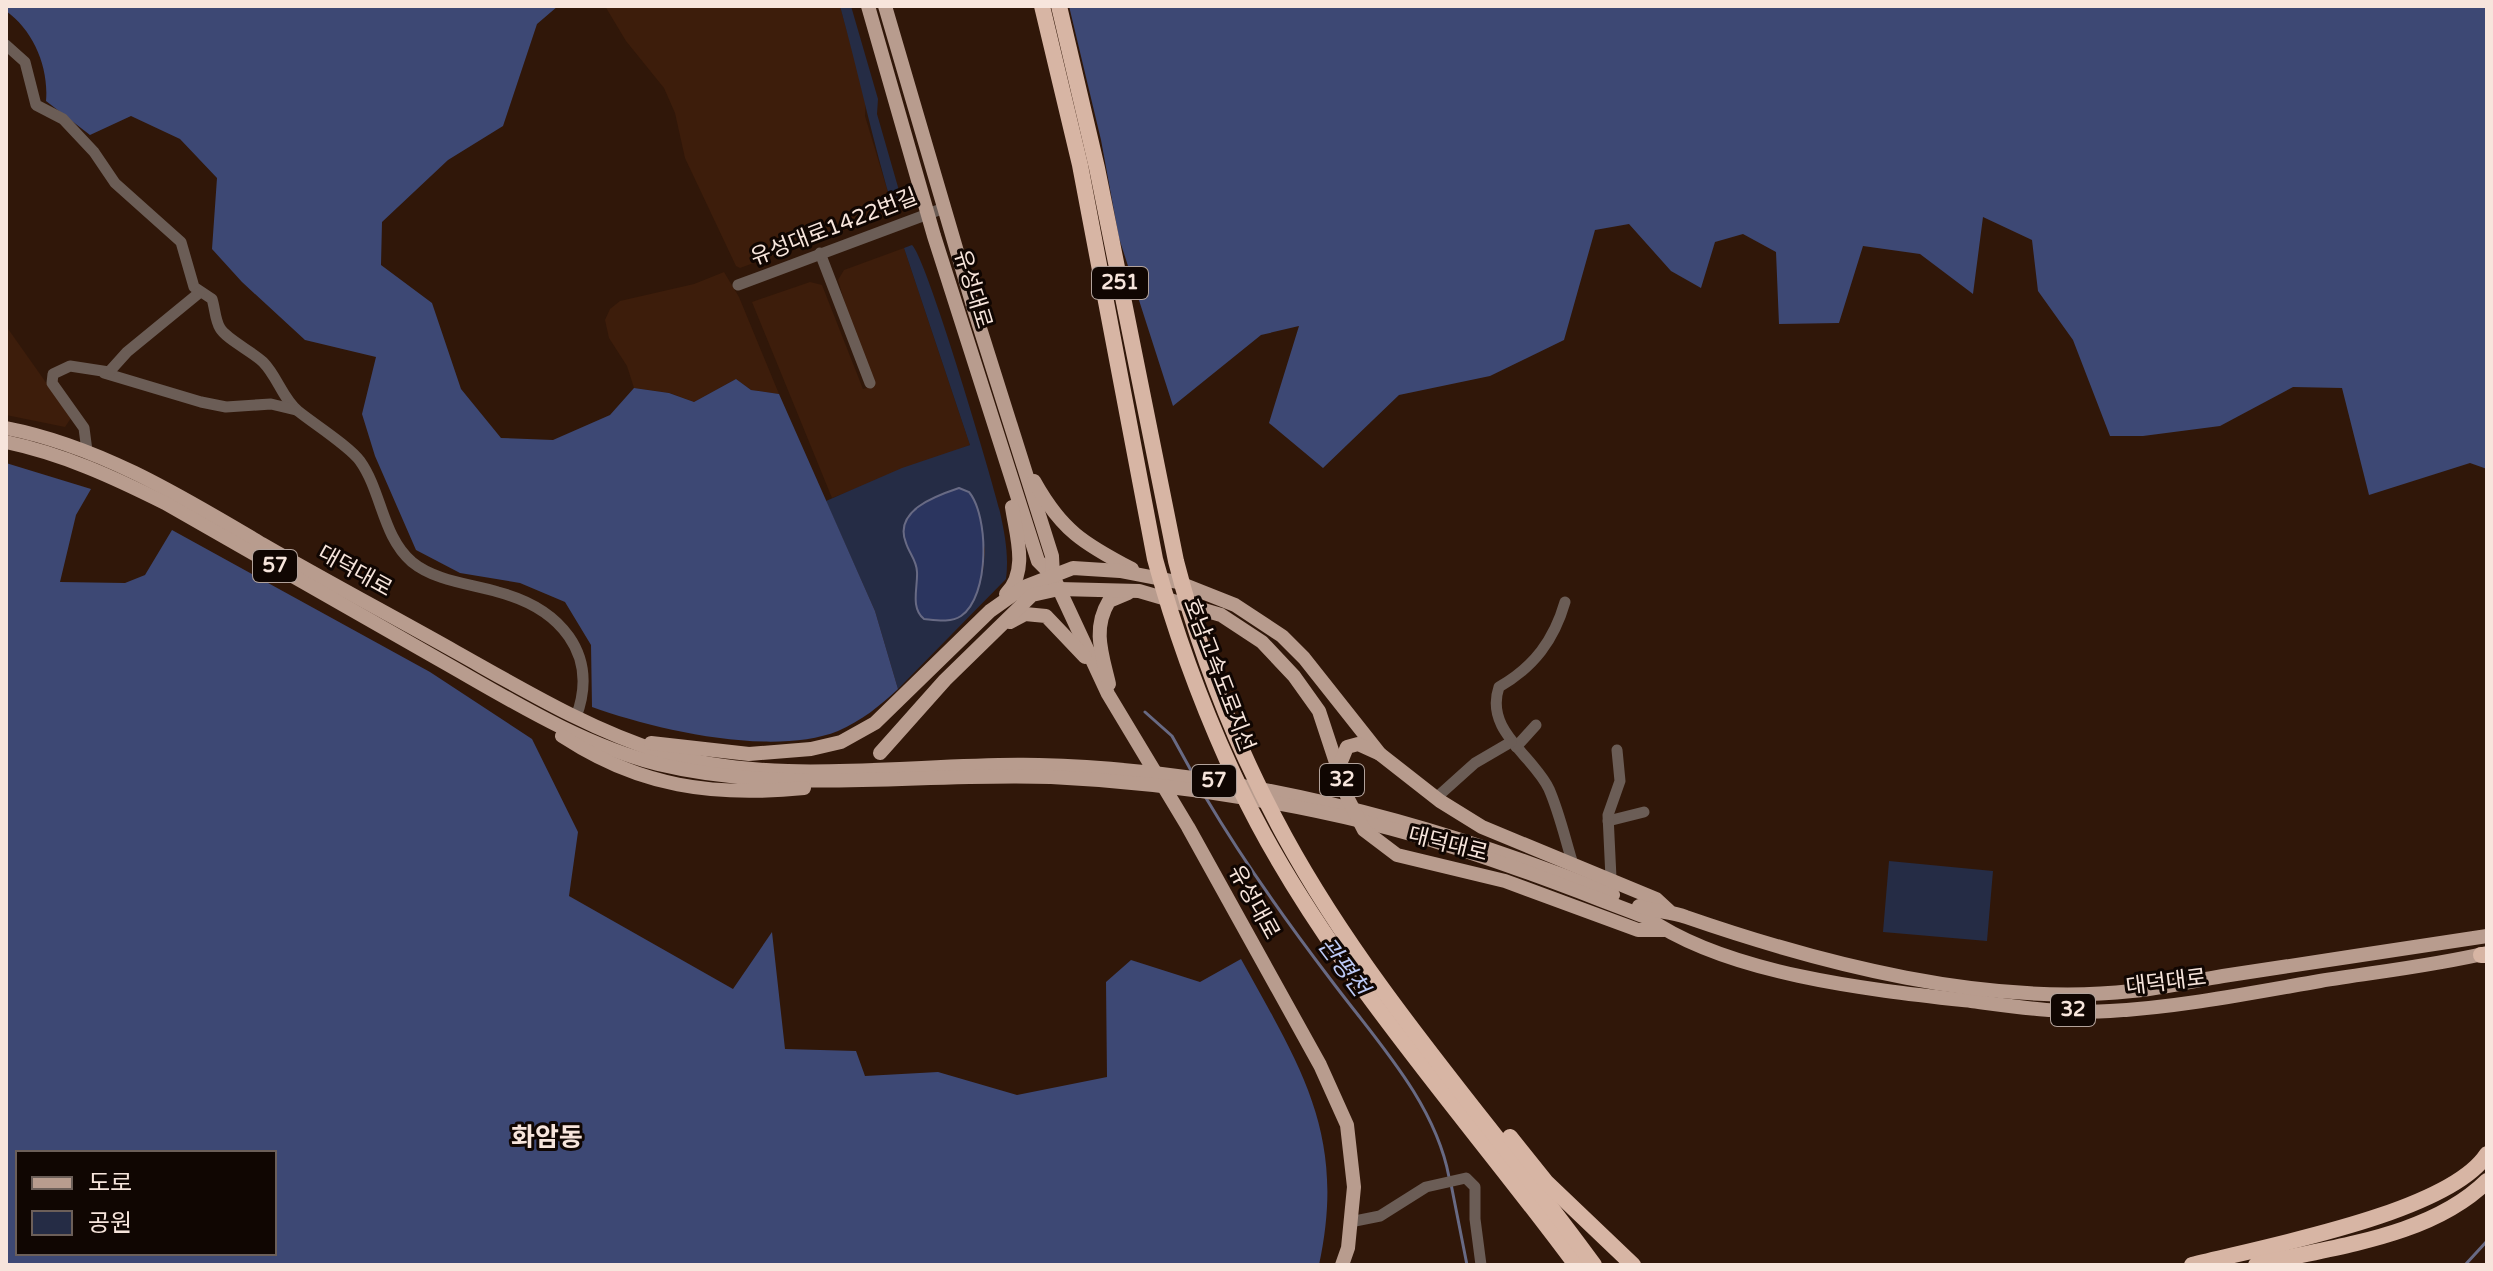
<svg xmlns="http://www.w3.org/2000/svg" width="2493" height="1271" font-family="'Varela Round','Noto Sans KR',sans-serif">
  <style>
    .built { fill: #3d1d0b }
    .green { fill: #252c45; fill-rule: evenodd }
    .forest { fill: #3d4874; fill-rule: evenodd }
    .water { fill: #2b355f; stroke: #686a84; stroke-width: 2 }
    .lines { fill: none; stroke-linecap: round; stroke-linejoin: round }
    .stream { stroke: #686a84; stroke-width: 3 }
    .minor { stroke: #6b5d56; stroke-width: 11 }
    .major { stroke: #b89c8e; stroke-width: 14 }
    .highway { stroke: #d7b5a4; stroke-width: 16 }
    .labels { text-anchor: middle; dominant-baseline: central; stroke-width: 6; stroke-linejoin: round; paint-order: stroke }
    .shield { fill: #100602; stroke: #b2a29b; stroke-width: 2 }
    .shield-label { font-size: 20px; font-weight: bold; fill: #f7e5dc }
    .street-label { font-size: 22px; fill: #f7e5dc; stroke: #100602 }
    .water-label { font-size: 24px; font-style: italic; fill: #bdcaf6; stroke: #100602 }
    .quarter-label { font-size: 26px; font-weight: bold; fill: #f7e5dc; stroke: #100602 }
  </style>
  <rect width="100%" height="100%" fill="#301709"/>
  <g class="built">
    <polygon points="605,6 840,6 866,98 865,116 894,212 740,268 736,266 685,158 675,113 664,88 626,41"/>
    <polygon points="904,248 970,445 832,498 752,302 810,282 822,285 863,389 870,387 838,280 844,270"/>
    <polygon points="724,272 739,297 779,394 751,390 736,379 694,402 670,393 634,388 627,366 609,338 605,320 610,309 620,301 694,284"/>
    <polygon points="6,326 71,418 65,427 6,415"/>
  </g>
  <g class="green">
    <path d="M840,6H851L878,99L877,114L902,201L894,212C873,143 859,75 840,6Z"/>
    <path d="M912,245C927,259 992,479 1000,512C1005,535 1009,556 1006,579L898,689L875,611L826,501L902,468L970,445L904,248ZM974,498L985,550L983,572L917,584L916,563L906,545L907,517L931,500Z"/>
    <polygon points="1889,861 1993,871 1987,941 1883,932"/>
  </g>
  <g class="forest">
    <path d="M6,6H558L537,24L503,126L448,160L382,222L381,265L432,303L461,389L501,438L553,440L610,415L634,388L669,393L694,402L736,379L751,390L779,394L875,611L898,689C880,706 861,721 838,731C773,757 656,730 592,707L591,645L565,602L520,583L460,573L416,550L375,456L362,414L376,357L305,340L242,282L212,249L217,178L180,139L131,116L90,135L46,101C49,67 33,30 6,11Z"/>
    <polygon points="1069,6 2487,6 2487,469 2470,463 2369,495 2342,388 2293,387 2220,426 2143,436 2110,436 2073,340 2038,291 2032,240 1983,217 1973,294 1920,254 1863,246 1839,323 1779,324 1776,252 1743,234 1715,242 1701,288 1671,271 1629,224 1595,230 1564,340 1490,376 1399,395 1323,468 1269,423 1299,326 1261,335 1173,406 1119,238 1101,140"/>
    <path d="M6,463L91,489L76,515L60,582L125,583L145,575L172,530L430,672L532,739L578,832L569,896L733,989L772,932L785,1049L856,1051L865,1076L938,1072L1017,1095L1107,1077L1106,982L1131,960L1200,982L1241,959C1301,1068 1347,1135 1319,1265H6ZM18,1153H274V1253H18Z"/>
  </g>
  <path class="water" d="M959,488L969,492C989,516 990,596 961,616C951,623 935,620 924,619C910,608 918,587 917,572C917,561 909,553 906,543C893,511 935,496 959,488Z"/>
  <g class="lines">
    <g class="stream">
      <polyline points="1145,712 1172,736 1193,774"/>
      <path d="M1206,798C1244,862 1286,921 1331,980C1375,1039 1435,1102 1449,1177"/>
      <polyline points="1451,1184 1467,1265"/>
      <polyline points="2465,1265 2487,1241"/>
    </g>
    <g class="minor">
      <path d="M6,45L25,62L36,105L63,119L94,152L115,183L181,242L194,287L212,299C215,308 215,320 220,328C226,339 253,352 263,362C277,376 283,399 298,411C314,424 349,446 360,461C382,492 382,536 412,562C435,581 471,584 498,592C559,608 600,653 576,717"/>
      <polyline points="820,253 870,383"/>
      <polyline points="738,285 944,208"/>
      <polyline points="104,373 201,402 226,407 271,404 296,410"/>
      <polyline points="87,451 84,428 52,383 53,374 70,366 109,372 127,352 199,293"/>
      <path d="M1565,602C1554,640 1534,667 1499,687C1484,731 1533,755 1549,789C1559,812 1565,838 1572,861"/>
      <polyline points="1516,747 1536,725"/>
      <polyline points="1436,798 1475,763 1511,742"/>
      <polyline points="1608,821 1644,812"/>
      <polyline points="1611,878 1608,815 1620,781 1617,750"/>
      <polyline points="1350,1222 1380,1216 1426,1187 1466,1178 1475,1187 1475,1219 1481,1265"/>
    </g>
    <g class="major">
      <polyline points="868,6 934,236 1038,561 1053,576 1108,694 1188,827 1320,1065 1347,1125 1354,1187 1348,1248 1342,1265"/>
      <polyline points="885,6 973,306 1052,556 1053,576"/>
      <path d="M6,428C99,446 181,496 262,544C326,581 392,616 456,652C524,690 590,730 664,753C774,788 924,762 1039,765C1237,770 1430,821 1613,895"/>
      <path d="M6,442C63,454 113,477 165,503C256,555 347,607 438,659C509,699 579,744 658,764C786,795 920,772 1051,777C1180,783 1330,807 1453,847C1518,867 1582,893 1646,917C1728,975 1872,990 1971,1001C2017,1007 2064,1014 2110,1011C2180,1007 2251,993 2320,981C2375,972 2432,966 2487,953"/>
      <path d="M1034,481C1061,530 1084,544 1132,569"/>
      <path d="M1006,594C1029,571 1016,535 1012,507"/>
      <polyline points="1010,622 1025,614 1046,616 1085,657"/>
      <path d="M1109,684C1102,654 1092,629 1109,601L1128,593"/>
      <path d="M562,736C640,787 713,797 804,788"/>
      <polyline points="651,743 749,754 811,749 841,742 875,723 990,611 1024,587 1073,568 1120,571 1177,582 1235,605 1282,636 1304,658 1380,754 1440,801 1482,827 1656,899 1669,911"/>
      <polyline points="880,753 945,680 1032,595 1059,589 1139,591 1221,615 1262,642 1294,676 1319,711 1348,799 1364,830 1397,855 1505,881 1638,930 1664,930"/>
      <polyline points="1338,769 1347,747 1358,744 1380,754"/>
      <path d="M1639,906C1655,912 1670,911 1686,917C1822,964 1987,1007 2132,991C2163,988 2193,981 2223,976C2311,963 2399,949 2487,936"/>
    </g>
    <g class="highway">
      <path d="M1042,6L1080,165L1155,559C1176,636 1205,714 1239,786C1320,957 1463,1112 1576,1265"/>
      <path d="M1059,6L1097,168L1176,561C1200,655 1238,751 1285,837C1369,991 1491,1123 1594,1265"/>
      <polyline points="2481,955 2487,955"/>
      <polyline points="1510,1137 1546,1182 1633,1265"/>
      <path d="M2192,1265C2262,1247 2449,1213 2487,1154"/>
      <path d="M2256,1265C2332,1246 2429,1238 2487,1181"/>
    </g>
  </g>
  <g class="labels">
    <g class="shield">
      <rect x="1092" y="267" width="56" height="32" rx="6"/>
      <rect x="253" y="550" width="44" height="32" rx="6"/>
      <rect x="1320" y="764" width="44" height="32" rx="6"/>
      <rect x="1192" y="765" width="44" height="32" rx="6"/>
      <rect x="2051" y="994" width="44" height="32" rx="6"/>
    </g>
    <g class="shield-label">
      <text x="1120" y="283">251</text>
      <text x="275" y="566">57</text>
      <text x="1342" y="780">32</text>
      <text x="1214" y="781">57</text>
      <text x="2073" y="1010">32</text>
    </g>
    <g class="street-label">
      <text transform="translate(834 227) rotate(-21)">유성대로1422번길</text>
      <text transform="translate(973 289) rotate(73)">유성대로</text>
      <text transform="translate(355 571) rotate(29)">대덕대로</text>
      <text transform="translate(1219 675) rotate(69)">호남고속도로지선</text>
      <text transform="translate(1448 844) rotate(14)">대덕대로</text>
      <text transform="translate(1254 902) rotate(61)">유성대로</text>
      <text transform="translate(2166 982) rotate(-7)">대덕대로</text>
    </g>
    <g class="water-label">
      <text transform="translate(1343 967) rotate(53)">관평천</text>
    </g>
    <g class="quarter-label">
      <text x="547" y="1137">화암동</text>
    </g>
  </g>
  <rect width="2493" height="1271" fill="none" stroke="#f7e5dc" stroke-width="16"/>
  <rect x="16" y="1151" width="260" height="104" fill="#100602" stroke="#6c5f59" stroke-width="2"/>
  <rect x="32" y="1177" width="40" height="12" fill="#b89c8e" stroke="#6c5f59" stroke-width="2"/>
  <text x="88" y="1191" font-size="24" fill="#f7e5dc">도로</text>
  <rect x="32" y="1211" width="40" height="24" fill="#252c45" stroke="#6c5f59" stroke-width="2"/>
  <text x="88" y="1231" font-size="24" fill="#f7e5dc">공원</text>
</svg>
